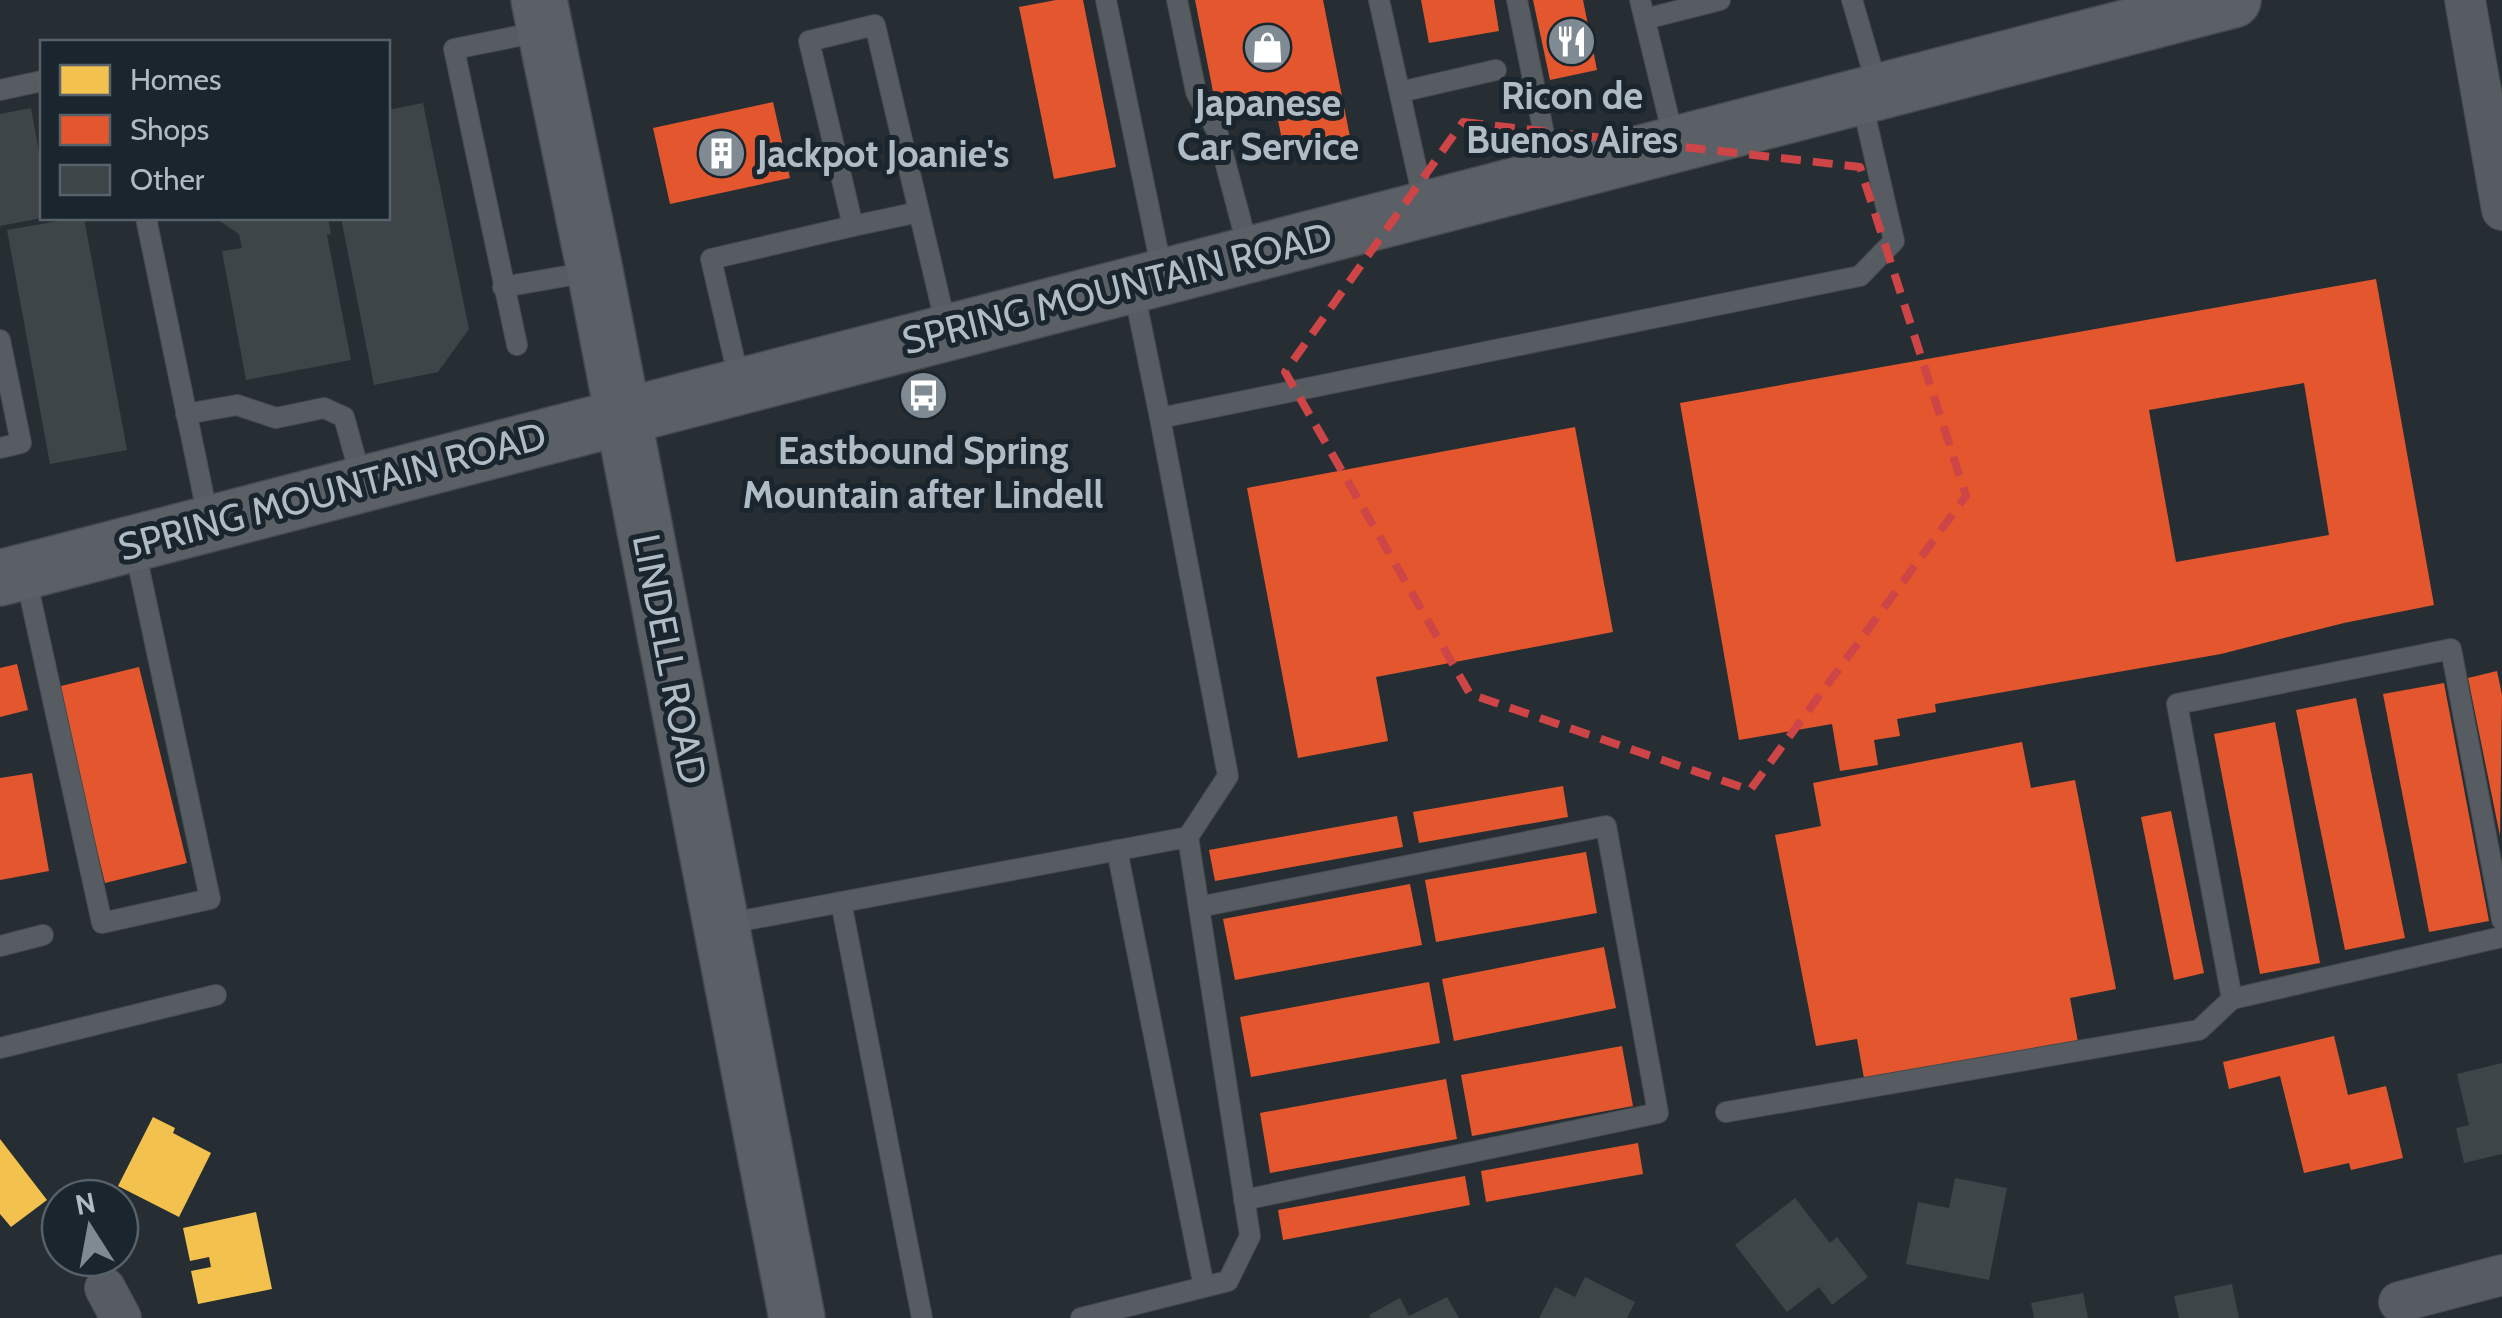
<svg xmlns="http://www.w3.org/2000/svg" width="2502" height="1318" font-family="Cabin,sans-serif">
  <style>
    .homes { fill: #f2c14e }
    .shops { fill: #e4572e; fill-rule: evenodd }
    .building { fill: #3e4549 }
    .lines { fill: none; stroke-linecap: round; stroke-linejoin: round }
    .lane-casing { stroke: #444a4e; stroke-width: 22 }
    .street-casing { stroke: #444a4e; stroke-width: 42 }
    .secondary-casing { stroke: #444a4e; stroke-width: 58 }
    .lane { stroke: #565c61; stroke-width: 20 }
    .street { stroke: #565c61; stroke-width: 40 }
    .secondary { stroke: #5a6066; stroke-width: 55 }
    .marked { fill: none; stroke: #ce4547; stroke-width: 8; stroke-dasharray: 20 12; stroke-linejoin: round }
    .labels { text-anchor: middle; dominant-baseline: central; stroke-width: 10; stroke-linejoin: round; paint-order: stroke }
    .poi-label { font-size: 38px; font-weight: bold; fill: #afbbc5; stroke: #1a252d }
    .street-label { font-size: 38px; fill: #afbbc5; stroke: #1a252d }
  </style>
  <rect width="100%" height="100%" fill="#262e33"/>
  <g class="homes">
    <polygon points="153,1117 175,1128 173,1133 211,1153 179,1217 118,1186"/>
    <polygon points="0,1139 47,1200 11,1227 0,1214"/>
    <polygon points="256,1212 272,1289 198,1304 191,1271 211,1267 209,1257 190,1261 183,1228"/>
  </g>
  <g class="shops">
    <polygon points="1056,0 1083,0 1116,167 1054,179 1019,7"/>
    <polygon points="1195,0 1323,0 1351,142 1285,155 1273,95 1216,107"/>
    <polygon points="1421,0 1494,0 1499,31 1429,43"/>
    <polygon points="1533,0 1583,0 1597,70 1550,80"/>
    <polygon points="773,102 790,178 670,204 653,128"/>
    <path d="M2376,279L2434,605L2344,623L2221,654L1935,704L1936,712L1897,719L1900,736L1874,740L1878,765L1840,771L1832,724L1739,740L1680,403ZM2304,383L2329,535L2176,562L2149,410Z"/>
    <polygon points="1575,427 1613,632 1376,677 1388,741 1298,758 1247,488"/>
    <polygon points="17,664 28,710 0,717 0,668"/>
    <polygon points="139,667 187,863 105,883 57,687"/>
    <polygon points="2497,671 2502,695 2500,836 2468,678"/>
    <polygon points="2444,683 2489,921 2429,932 2383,694"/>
    <polygon points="2356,698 2405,938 2345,950 2296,710"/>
    <polygon points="2275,722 2320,963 2260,974 2214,734"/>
    <polygon points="2022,742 2031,788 2075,780 2116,989 2070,998 2078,1042 1865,1084 1857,1039 1816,1046 1775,835 1821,826 1813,783"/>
    <polygon points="32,773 49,871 0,880 0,778"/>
    <polygon points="1563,786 1568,817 1419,843 1413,812"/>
    <polygon points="2171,811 2204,973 2174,980 2141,817"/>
    <polygon points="1397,816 1403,847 1215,881 1209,850"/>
    <polygon points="1586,852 1597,913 1436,942 1425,880"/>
    <polygon points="1410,884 1422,945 1235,980 1223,919"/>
    <polygon points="1604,947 1616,1008 1454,1041 1442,979"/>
    <polygon points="1429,982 1440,1043 1251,1077 1240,1017"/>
    <polygon points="2334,1036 2348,1095 2386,1086 2403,1158 2351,1170 2349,1163 2304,1173 2280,1076 2229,1089 2223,1062"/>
    <polygon points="1622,1046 1633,1106 1472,1136 1461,1075"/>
    <polygon points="1446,1079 1457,1139 1270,1173 1260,1113"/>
    <polygon points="1638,1143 1643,1174 1486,1202 1481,1171"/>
    <polygon points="1465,1176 1470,1205 1283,1240 1278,1210"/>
  </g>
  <g class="building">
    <polygon points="423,103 469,329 438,372 374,385 341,218 388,218 388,110"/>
    <polygon points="31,108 42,169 42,218 0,226 0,114"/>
    <polygon points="76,218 84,218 127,450 50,464 7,230"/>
    <polygon points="220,218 328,218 331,234 327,235 351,360 246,380 222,251 242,248 239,234 221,222"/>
    <polygon points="2502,1063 2502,1154 2464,1163 2456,1128 2469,1125 2457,1074"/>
    <polygon points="1955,1178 2007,1188 1989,1280 1906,1264 1918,1202 1949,1208"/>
    <polygon points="1795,1198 1830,1243 1837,1237 1868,1277 1832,1305 1819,1287 1787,1312 1735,1245"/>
    <polygon points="1585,1277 1635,1302 1627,1318 1539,1318 1555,1287 1575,1297"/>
    <polygon points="2232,1284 2239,1318 2179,1318 2174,1296"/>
    <polygon points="2083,1293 2088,1318 2034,1318 2031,1303"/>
    <polygon points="1447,1297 1459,1318 1371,1318 1369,1315 1400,1298 1409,1316"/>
  </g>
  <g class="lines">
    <defs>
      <g id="lane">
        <polyline points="1106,0 1163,276"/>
        <polyline points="1177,0 1196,92 1217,131 1249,252"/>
        <polyline points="1379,0 1425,207"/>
        <polyline points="1517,0 1552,174"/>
        <polyline points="1640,0 1675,144"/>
        <polyline points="1852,0 1878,89"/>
        <polyline points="1645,19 1720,0"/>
        <polyline points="0,90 42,81"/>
        <polyline points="1400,92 1496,70"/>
        <polyline points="146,218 209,522"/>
        <polyline points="853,226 919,212"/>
        <polyline points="1133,286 1160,418 1860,276 1894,241 1861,98"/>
        <polyline points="503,287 595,271"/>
        <polyline points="0,340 21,443 0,448"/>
        <polyline points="517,345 454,49 543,31"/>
        <polyline points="740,384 711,259 853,226 809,41 875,25 947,330"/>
        <polyline points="186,414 237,405 276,418 324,408 344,417 362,482"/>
        <polyline points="25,573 102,923 210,899 134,545"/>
        <polyline points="1117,850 1204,1287"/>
        <polyline points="841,902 922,1318"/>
        <polyline points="1199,907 1606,826 1658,1113 1244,1200"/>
        <polyline points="2502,920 2451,649 2177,704 2232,999 2502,937"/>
        <polyline points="725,924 1188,837 1228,776 1160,418"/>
        <polyline points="0,946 43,935"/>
        <polyline points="0,1048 216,995"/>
        <polyline points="1726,1112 2199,1030 2232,999"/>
        <polyline points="1081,1318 1228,1281 1250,1236 1188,837"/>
      </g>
      <g id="street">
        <polyline points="2465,0 2502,210"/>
        <polyline points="105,1288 121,1318"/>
        <polyline points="2399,1302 2502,1275"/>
      </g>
      <g id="secondary">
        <polyline points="539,0 595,271 797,1318"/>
        <polyline points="0,578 2233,0"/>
      </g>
    </defs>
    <use href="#lane" class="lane-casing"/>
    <use href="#street" class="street-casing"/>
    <use href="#secondary" class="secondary-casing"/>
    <use href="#lane" class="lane"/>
    <use href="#street" class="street"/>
    <use href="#secondary" class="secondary"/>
  </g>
  <path class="marked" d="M1463,122L1860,167L1966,496L1750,790L1470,694L1285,372Z"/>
  <defs>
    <symbol id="restaurant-disc" viewBox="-11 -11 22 22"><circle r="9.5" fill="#7f8a92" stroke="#1a252d"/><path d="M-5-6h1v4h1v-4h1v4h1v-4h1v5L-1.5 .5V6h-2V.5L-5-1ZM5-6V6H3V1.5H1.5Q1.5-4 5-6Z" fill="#fff"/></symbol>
    <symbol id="shop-disc" viewBox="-11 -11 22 22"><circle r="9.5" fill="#7f8a92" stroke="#1a252d"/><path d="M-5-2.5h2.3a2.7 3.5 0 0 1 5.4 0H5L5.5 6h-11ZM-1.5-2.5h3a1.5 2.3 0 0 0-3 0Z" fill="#fff"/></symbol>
    <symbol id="building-disc" viewBox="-11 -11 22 22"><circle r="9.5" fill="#7f8a92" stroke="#1a252d"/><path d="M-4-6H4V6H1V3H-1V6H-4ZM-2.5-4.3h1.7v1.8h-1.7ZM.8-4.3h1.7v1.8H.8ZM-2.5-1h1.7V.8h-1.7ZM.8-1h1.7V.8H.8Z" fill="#fff"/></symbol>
    <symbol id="bus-disc" viewBox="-11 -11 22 22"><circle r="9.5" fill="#7f8a92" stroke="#1a252d"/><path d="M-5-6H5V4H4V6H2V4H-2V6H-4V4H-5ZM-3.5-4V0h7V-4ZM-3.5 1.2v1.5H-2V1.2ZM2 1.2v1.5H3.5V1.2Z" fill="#fff"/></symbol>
  </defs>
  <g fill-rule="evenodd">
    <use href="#restaurant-disc" x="1544" y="14" width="55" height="55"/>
    <use href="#shop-disc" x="1240" y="20" width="55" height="55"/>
    <use href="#building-disc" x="694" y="126" width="55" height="55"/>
    <use href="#bus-disc" x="896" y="368" width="55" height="55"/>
  </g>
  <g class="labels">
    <g class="poi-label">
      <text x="1572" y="95">Ricon de<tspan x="1572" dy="44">Buenos Aires</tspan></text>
      <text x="1268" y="102">Japanese<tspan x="1268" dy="44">Car Service</tspan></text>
      <text x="757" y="153" text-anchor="start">Jackpot Joanie's</text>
      <text x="923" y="450">Eastbound Spring<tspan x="923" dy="44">Mountain after Lindell</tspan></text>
    </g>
    <g class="street-label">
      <text transform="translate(1117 288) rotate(-14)">SPRING MOUNTAIN ROAD</text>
      <text transform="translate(332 491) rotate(-15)">SPRING MOUNTAIN ROAD</text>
      <text transform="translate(670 659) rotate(79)">LINDELL ROAD</text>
    </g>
  </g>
  <rect x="40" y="40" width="350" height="180" fill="#1a252d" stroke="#56616a" stroke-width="2.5"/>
  <rect x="60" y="65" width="50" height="30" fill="#f2c14e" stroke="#56616a" stroke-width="2.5"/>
  <text x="130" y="90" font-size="30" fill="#afbbc5">Homes</text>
  <rect x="60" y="115" width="50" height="30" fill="#e4572e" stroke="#56616a" stroke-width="2.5"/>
  <text x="130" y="140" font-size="30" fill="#afbbc5">Shops</text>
  <rect x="60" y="165" width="50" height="30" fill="#3e4549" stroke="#56616a" stroke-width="2.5"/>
  <text x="130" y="190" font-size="30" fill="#afbbc5">Other</text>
  <g transform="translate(90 1228) rotate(349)"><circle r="48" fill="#1a252d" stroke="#56616a" stroke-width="2.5"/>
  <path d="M0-8L18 38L0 25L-18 38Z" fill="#7f8a92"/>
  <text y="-15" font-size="28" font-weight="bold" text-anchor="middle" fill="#afbbc5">N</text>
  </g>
</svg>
